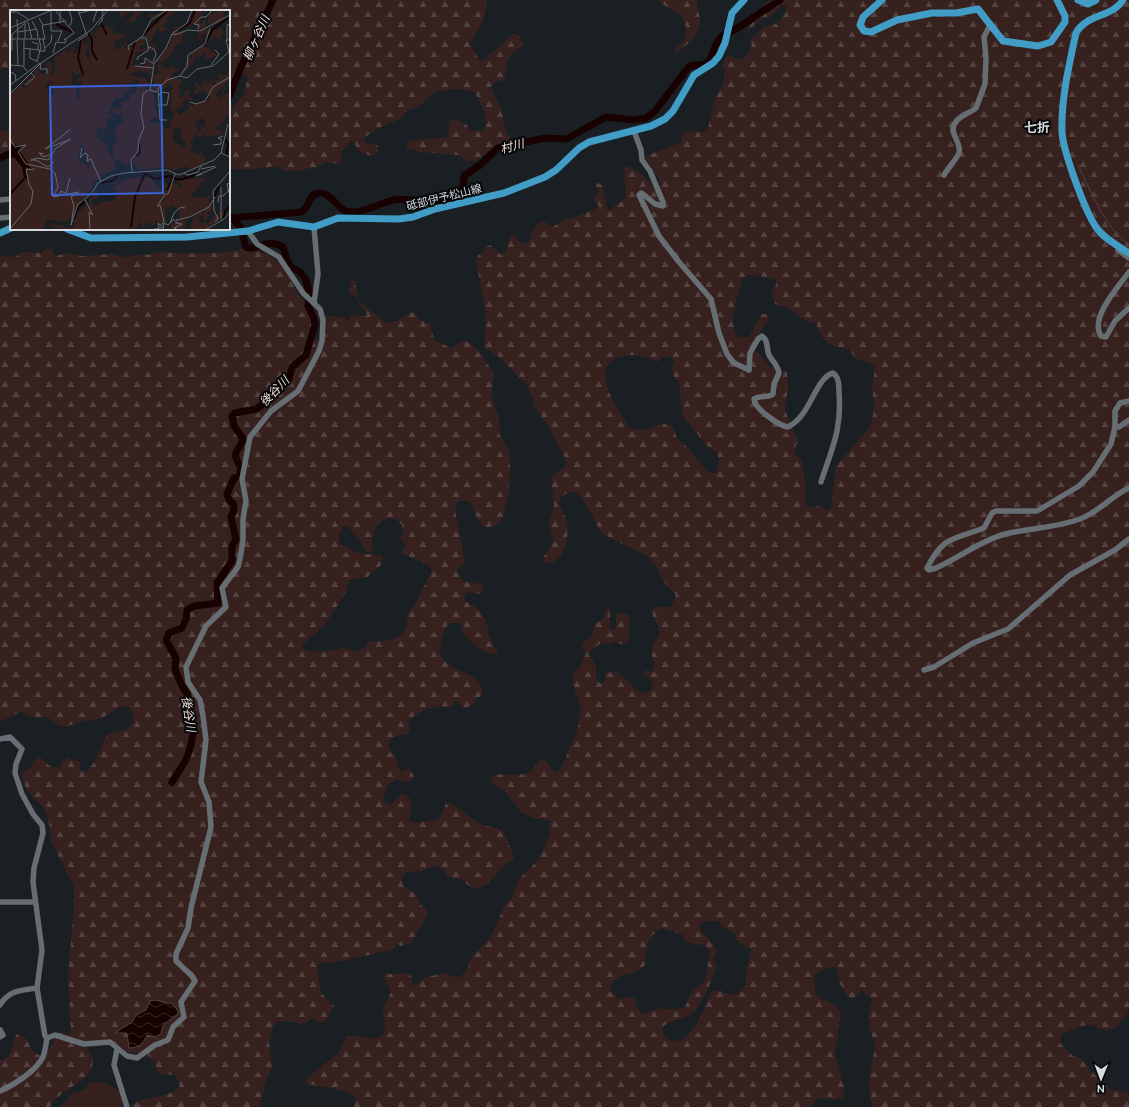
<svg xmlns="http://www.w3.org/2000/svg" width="1129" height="1107" font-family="Ubuntu,'Noto Sans JP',sans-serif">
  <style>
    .forest { fill: url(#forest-firs); fill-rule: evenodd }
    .park { fill: #37211f }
    .water { fill: url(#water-waves); stroke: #504243 }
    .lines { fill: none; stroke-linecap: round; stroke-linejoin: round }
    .stream { stroke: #504243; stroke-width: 1 }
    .river { stroke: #170101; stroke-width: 7 }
    .minor { stroke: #666e73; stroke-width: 5.5 }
    .major { stroke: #419cc6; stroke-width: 7 }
    .labels { text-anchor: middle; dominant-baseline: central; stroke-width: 4; stroke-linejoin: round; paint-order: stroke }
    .street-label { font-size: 11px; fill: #d6dadd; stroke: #06090a }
    .water-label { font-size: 12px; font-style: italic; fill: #f6dad7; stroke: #06090a }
    .quarter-label { font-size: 13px; font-weight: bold; fill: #d6dadd; stroke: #06090a }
    .inset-river { fill: none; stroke: #170101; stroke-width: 2 }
    .inset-road { fill: none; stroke: #656a6d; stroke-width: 1 }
    .view { fill: #3963d9; fill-opacity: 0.15; stroke: #3963d9; stroke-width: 2 }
    .inset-edge { fill: none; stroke: #d6dadd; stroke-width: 2 }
  </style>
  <defs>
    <pattern id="forest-firs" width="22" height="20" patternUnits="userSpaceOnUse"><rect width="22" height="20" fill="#37211f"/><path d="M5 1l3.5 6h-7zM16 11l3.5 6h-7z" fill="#53413f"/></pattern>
    <pattern id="water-waves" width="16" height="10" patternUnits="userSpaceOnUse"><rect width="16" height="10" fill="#170101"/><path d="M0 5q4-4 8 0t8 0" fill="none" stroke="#382526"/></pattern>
  </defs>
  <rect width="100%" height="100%" fill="#191f23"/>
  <g class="forest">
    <path d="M0,0H487L484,19L470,44L480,61L484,60L513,34L520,36L524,45C505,56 508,61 504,80L495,82L491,87C493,96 500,103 502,111C504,123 503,131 513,140L510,149H492L476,161H466L458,155L420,152L406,148L408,141L448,137L450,120L454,119L466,124L470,130L483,131C491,119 480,104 475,92L458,89L434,92L419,106L406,112L401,119L384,125L363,138L366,143L377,145L379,150L378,153L371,156L360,152L353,142L351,141L341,152V162L339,164L326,162L316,167L296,171H286L275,166C261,169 243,171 229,169V110L243,96L248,78L243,73L234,76L229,82V11H11V69L3,68L0,71Z"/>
    <path d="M658,0H697C697,7 699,13 700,19C700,33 688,46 676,52L674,50C677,45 682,44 685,39C686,36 686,33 686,30C685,9 669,12 658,0Z"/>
    <path d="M771,0H1129V1011L1115,1029L1102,1030L1091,1025L1081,1026L1062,1034L1060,1043L1073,1056L1080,1058L1103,1084L1111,1089L1129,1093V1107H873C865,1087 871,1065 876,1045C869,1033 866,1012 873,1000L862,990L854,998H849L840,984L837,968L830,967L815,974C812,1011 829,993 841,1012L835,1053L844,1087L843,1098C833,1102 825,1096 816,1099L811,1107H354L356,1097C342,1087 323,1088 307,1084L305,1080L338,1053L348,1036H357L377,1039L384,1034L385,1026L383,1010L391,992L384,976L386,974H409L412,977L411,983L414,986L426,977L446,973L454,977H460L467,970L472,957L490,938L506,903L512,897L519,879L536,862L544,849L550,833V820C538,820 524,817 516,806C512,801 510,795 504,791C498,786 494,786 490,779L493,775C504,773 522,778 531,771C536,768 536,763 541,759L548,763L552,770L557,772L562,766L577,731L581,709L573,684V677L576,670L580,667L585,652L582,647L583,643L592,636L595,623L602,620L608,606L610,608V628L613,630L616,629V615L619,613L629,615C629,624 629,634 628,643L619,644L613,641L609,644L601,643L589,652L588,655L590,656L596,667V679L601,684L604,683L606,672L619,673C629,680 642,703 653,688L652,682L643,673L645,670L652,673C658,662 649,657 652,648C654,641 660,638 659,630C658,622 651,617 652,609L659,607H671L676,595L663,581L657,568L648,556L602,534L582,497L575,492L567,493L561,497L559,503C562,509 568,523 568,530C567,544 562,564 546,563L543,558L553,542L549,524L554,505L551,476L565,467L566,460L550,429L537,410L527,385L500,358L490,350L484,349L486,315L476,261L478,255L483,253L484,248L490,245L501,255L506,252L510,235H515L518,241L526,244L529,242C531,233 534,225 543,221L553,227L564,219H570L596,209L599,206L593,198L599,193L596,186V182L602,185L607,209L611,210C623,197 628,204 625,183C624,177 626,173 624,167L627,166L640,173L653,186L660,187C662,176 647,167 646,157L648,155L682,142V136L686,131L703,132L708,128L714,101L723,84L725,70L721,68L727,55L742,60L750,51L752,45L749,42L752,38L765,26C779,26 784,18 788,6L782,5L769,18C759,16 756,25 749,30L748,27L762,14C761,6 765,3 771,0ZM753,275L776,279V285L771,293L775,304L780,306H785L805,320L816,323C822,345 832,345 850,350C857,365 865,358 875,366L872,387L874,407L872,421L869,428L836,466L831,508L828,510L818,506L808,507L805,503V484L802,460L795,454V448L798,441L785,410L788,387L787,372C782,369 776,370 771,367C765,363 761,355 755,350L760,332L769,318L767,314H762L749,337H738C727,322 738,296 742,279L746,276ZM632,355L646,357L657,362L663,357H672L675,363L671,369L675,379L679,382L682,415L706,445L717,453L719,460L717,472L712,474L706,470L689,449L677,438L672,426L661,423C651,431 643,431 630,429C621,414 588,370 617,358C621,356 627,356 632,355ZM705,921H719L722,927L735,933L736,940L751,950C751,957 748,962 747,968C746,974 747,979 745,984C741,996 728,997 720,990L712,991C705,1005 691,1048 671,1040C665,1038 662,1034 662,1028C668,1020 680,1020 690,1015C700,1010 713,978 717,966L712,959L717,952C714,941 703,937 699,926ZM662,928L683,935L686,941L698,945L704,944L710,952C704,969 714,980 693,989L685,1007L673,1010L658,1008L645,1014L639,1011L636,1007L637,1000L632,997L619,999L610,990C611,972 633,978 646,964C645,948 647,936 662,928Z"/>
    <polygon points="3,130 11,131 11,151 0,156 0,131"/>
    <path d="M251,247C263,254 275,256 285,268C291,276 293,288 299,296C305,303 315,306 318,315C322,325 313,330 314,339L319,340L324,338L326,316L344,317L348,322L351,315L367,316C365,308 358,305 356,296L349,293L351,280L355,281L358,300L385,322C396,324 403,316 413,312L416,314L419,319L430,324L434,340L451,348L465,340C480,348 484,360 494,373C494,381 491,387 492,395C494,409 502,419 499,434C503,440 508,447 509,453C512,467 509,513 499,523C495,527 489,527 484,527L477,518L470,502L464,500L457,502L455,510L464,556V563L457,570C459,584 470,582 482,584L483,588L480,594L468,592L464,596L465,601C491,616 482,618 492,642C494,647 497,649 498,654C488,657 472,643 465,635C462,633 463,627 461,623H451L446,627C444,634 439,644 440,651C442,674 487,669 482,696L476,698L474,705L463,708L460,703L455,700L453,707C436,705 419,709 408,722L410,731L408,734C401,735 387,736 389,747C390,751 394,754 396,758C398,763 397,768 402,772L406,769L411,770L414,777L410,782L395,780L388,785L383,799L386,804L391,805L402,793C417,800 409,807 409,820L415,823L437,819L443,813L445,805L447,803L452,804C462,810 472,820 483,825C489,827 499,827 503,832C505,834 514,856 514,860L506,863L490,882L481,887L474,888L468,885L460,879L447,877L443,869L436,865L421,871L405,872L402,880L403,886L414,892C419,899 418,905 426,909L428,914C421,923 418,933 411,943L401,946L397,944L394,949L343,961L317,964L321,993L334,1006L325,1022H317L313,1018L302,1025L295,1022L278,1021L273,1026L269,1041L272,1067L264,1085V1091L259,1107H130C143,1095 166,1099 179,1088V1082L175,1075L163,1074L157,1071L154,1062L144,1051C130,1058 124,1048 111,1041L88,1045V1050L93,1058C95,1083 60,1087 50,1107H0V1060C15,1057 10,1044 17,1034L22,1035C34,1046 28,1054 46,1057L49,1048L53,1045L54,1035L62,1032L67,1034L71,1032L68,976L74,907V886L51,842L50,827L46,812L41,805L27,791L21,775L22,771L31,768L33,762L38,757C48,760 48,771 60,767L62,762L68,757L80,762V771H87C97,761 99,750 105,738C111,727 129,736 133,721C134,716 132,711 129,707H120L102,718L84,721L65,727L60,726L49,718L27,716L24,712C15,712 9,720 0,720V256L15,257L23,252L40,253L46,249H52L53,254L56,256L68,253L81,256L113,254L126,258L138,254L147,255L158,252C189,253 221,256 251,247ZM387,518L396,519L402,525L403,532L400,538L406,545L401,553L429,565L432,571L414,606L409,610L406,619L408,622C401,644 388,639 368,642L364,648L354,651L342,648L321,652L304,650L302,646L303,644L324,626L346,592L349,580L367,577L381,565L383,557L379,555L357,553L340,544L339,536L343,526L349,527L353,533L359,538L365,550L368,552L373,550L372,538L377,524Z"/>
  </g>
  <polygon class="park" points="90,1082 105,1083 119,1090 123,1103 121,1107 60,1107 73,1093 85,1090"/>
  <path class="water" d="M155,1000L173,1004L178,1011V1014L163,1025L161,1034L155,1037L147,1035C143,1044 139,1048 129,1048L127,1033H115L133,1021L136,1015L146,1010L150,1001Z"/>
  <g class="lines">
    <path class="stream" d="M1078,165C1092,193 1103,225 1129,245"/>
    <g class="river">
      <polyline points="229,97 241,67 273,0"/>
      <polyline points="0,158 11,153"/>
      <path d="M229,218L301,212L305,209L313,195C329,187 334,206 346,211C358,216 382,202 394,200C416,196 465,216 464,176L480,165L498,148L545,138L566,139L606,117L634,120L646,118L655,111L687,69L690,66L705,64L710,60L717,42L722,36L736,29L780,0"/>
      <path d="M172,782L186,760L191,745L193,734L188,695L182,686L175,669L176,658L166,640L169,633L182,628L186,619L187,610L194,606L218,603L217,583L232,561V546L236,539L231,517L234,510L233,503L229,500L227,494L234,478L239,476L241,468C230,449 238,455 243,439L234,426L232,416L235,413L257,409L263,404L276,385L289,379L292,367L306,355L315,325L314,318L308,306L310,295L306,280L300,272L291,267L286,257L283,247C265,237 257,252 246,247L240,227L233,218"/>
    </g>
    <g class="minor">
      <path d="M634,131L641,150L642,160L650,171L663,202V206L655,204L643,194L641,193L639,195L659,236L679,262L711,299L719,333L727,354L734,363L749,370L750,353L758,339L762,336C769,341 766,348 769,355C772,361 778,365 779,373L774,384L773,394C768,398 760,395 754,399C754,408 779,426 788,427C811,416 815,378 833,373C839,377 839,385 839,392C842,430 832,448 821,482"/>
      <path d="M944,175C948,168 956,160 959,153C962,142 948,133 955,123C960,115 969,114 976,108L985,84L986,58L984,37L990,25"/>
      <polyline points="0,200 11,199"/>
      <polyline points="0,218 11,217"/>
      <polyline points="1118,250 1129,258"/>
      <path d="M1129,272C1119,286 1089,318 1101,336L1106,337L1115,321L1129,308"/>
      <polyline points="314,303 318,274 314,227"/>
      <path d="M1129,401L1120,403L1115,411V427L1111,444L1093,472L1079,486L1037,511H996L992,513L984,528C953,540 944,535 927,568L929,570L936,568C960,557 980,541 1005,534C1030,528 1055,528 1080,519C1099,512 1111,496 1129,488"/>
      <polyline points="1115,427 1119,427 1129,420"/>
      <polyline points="924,670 934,667 973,643 1008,629 1070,575 1115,550 1129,539"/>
      <path d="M0,739L10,737L22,749L16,764L15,773L22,794L33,814L42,825L43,833L34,868L33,882L42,950L37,988L45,1036L47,1038C46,1044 45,1052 43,1057C36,1071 14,1085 0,1091"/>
      <polyline points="0,902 35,902"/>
      <path d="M0,1005C8,991 21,990 37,988"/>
      <polyline points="0,1030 3,1035 0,1037"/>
      <polyline points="47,1038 55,1035 84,1044 110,1042 127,1056 137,1058 155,1045 168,1040 173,1027 184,1017 181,1002 195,981 192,976 176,961 176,954 188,928 191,908 211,827 209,802 201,782 206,740 203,716 200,700 188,682 186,667 206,626 226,607 222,588 238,567 240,559 243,540 243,519 246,501 242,479 250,437 271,411 298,391 319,351 322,341 323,320 320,309 303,293 279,257 257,244 248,231"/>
      <polyline points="117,1049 114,1065 127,1107"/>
    </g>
    <g class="major">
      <polyline points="882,0 863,17 860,25 864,31 871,32 897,20 932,13 956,13 978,9 1003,41 1038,46 1051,42 1065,22 1065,16 1057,0"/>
      <polyline points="1078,0 1088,4 1096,0"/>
      <path d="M1123,0C1113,17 1086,14 1076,33C1069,65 1061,99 1062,132C1063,151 1085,211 1096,227C1103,238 1118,246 1129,253"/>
      <polyline points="67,229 91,238 187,237 248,231 278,222 314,227 338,218 399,219 413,217 435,209 504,193 545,177 556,170 579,148 589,142 651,126 665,119 673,111 694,75 713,63 719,56 725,43 732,13 744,0"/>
      <polyline points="0,233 11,228"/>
    </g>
  </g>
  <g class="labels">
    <g class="street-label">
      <text transform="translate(444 197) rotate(-14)">砥部伊予松山線</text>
    </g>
    <g class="water-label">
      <text transform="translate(256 38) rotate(-66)">柳ヶ谷川</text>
      <text transform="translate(512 146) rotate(-15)">村川</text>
      <text transform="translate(274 391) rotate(-46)">後谷川</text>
      <text transform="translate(189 714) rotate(82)">後谷川</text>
    </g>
    <g class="quarter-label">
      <text x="1037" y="127">七折</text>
    </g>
  </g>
  <g transform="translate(10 10)">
    <rect width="220" height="220" fill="#191f23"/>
    <path d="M108,0L110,1V0H132V1L124,12H118L116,16L113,9L117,12L125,4L122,1L111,8ZM157,0H163L164,4L156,8L158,11L153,15L158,20L151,22L147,18L140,32L149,39H147L138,34V28L135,27L150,6H144L142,9L139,6L141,3L144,5ZM183,0H191L193,7L190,9V13L192,14L193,9L195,11L197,17L191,18L198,20L197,26L192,23L190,27L193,30L186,29L190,22L189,17L183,14L177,17L185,3ZM212,0L215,10L198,15V8L205,7H198L199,5ZM100,14L102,20L103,17L105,18L102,23L113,25L114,21H116L114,26L115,29L113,28L104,32L106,40L111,38L110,31L113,36L115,31L118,33L114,37L119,40L121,34L131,28L135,31L134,35L129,36L130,40L138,37L144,39L145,41L140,39L126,43L122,55L127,57L138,55L137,50L143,53L140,56L142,59L145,56L144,64L143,59L140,60L142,64L138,68L140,62L133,63L132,59V63L129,60L119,65L138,69L136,71L139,72V75L134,78L140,82L146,74L141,70L145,64L151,63L147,59L149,50L146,52L145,49L150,48L159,36L164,26L162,23L164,17H168L165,24L173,21L176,23L172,26L173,32L164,36L163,43L150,54L157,59L162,56L171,61L170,65L171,61L168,60L161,65L162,69L170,68L172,71L169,76L171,84L167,88L175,86L174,84L178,79L181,81L178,86L182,87V91L174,89L172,93L174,95L167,100L168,97L165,98L169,105L179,99L177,92L182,96L199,90L200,86L193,80L184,86V81L189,77L184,75L188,70L187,73L192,78L191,72L196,74L192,68H194L197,73H200V69L205,77L207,75L202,66L208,71L210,70L207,64L215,65L220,61V69L205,85L210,89L212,81L217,77L212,85L220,83V102L210,116L205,118L210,121L211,118L213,124L200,127L199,125L194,128L195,121L189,128L185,123L186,126L180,132L182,138L179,141L189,144L194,141L191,145L196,147L193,155L185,157L178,159L177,156L163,161L161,157V160L158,157L128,160L122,151L117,153L118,155V157L115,153L105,150L106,159L94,164V167L93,164L91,168L88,166L89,169L83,172L82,179L76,184L80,182L78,184L68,193L63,206L57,211L59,214L57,220L42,217L37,214L51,215L55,218L58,216L57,212L36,209L33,220H0V147L5,148L12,157L15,170L17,168L16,158L22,159L15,154L8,142L14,136L3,137L0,128V85L7,80L11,72L15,73L12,75L14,80L19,73L15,68L25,67L24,61L30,55L27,59L31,64H37L36,55L39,51L43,56L40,64L45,65V48L55,40L58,44L62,36L66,39L61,40L65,44L69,36V44L70,39L69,33L72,30L74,34L79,33L75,44L80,51L79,46H82L79,43L80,32L77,30L80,28H76L79,25L87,29V26L81,24L85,23L89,16L88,22L91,16L100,17ZM62,61L66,65L70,63L71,67L66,71L70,72L71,69L72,72L71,77H69L70,90L66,87V77L62,74ZM126,69L129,72L125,83L119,85L120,89L111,92L112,99L105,97L101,100L107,105L111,103L114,106L111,108L114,111L112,114L105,116L108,123L103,120L108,134L104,133L103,135L104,150L97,139L99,129L96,136L86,126L88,117L93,118L94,121L90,122L92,125L96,118L97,109L104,108L98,104L103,92L106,88H114V83L121,78L116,76L118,73H123L126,71L122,70ZM42,70L38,78L47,83L37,88L40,86L35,74ZM158,73L159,76L163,74V80L160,79L161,85L157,88L159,92L160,87L162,88L159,98L165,104L159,114L162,120L169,118L171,121V127L173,132L176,131L175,138L163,131V122L160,117L155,119L152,113H139L143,108H150L144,97V82L156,79ZM192,108L196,112L195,115L199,122L192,114L190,122L186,116L187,110ZM71,135L73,136L77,154L81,152L79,158L67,149ZM212,18L213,25L209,27L213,31L206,27L200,31L203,21ZM194,35L207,45L198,49L195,47L194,42L190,47L185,45L186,48L172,66L179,48H183L181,44ZM130,167L132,170L129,177L134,168L138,167L160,170L147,169L144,171L147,177H153L156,172L159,176L163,173L171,178L173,172L168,174L167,171L195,167V172L194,169L189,174L191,179L187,176L184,183H180L184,188L202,186L198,190L202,196V201L197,202L199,205L195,213L193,205L189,207L190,213H198L204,206L215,199L216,195V200L213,206L195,220H180L183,209L189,203H195V200L176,209L175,220H162L160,215L171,208L168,203L171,204L168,198L161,195L155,201L156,212H151V215H148L147,210L143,216L138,212L132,218L130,211L124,220H62L67,203L79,194V190L86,180L88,188L82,191L83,196L97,191L101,192L103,190L105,192L107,180H102L105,176L103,170H113L105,172L108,175L116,169Z" fill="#37211f" fill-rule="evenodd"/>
    <path d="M0,134L11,136L9,140L21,158H16L17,170L14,168L12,157L5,148L0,147Z" fill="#170101"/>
    <path class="inset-river" d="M91,13L97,25M46,14L62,22M169,20L180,13L185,0M78,24L82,29V41L87,50M133,25L158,0M71,30L68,47L73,65M194,36L202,20L220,6M117,59L125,32M215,129L218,134L216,146M126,146L130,143L129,132M135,163L144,169L160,166L169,170L186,165M91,173L104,170L108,165M157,180L163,169M0,184L14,169M204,187L209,176M64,209L69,196L74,193L72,190M214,209L215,201L220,196M121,217L125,187L135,163"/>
    <path class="inset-road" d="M45,0L64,23L54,30M50,0V13M59,0L62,9L60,16M68,0L76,23M41,1V21H52L48,31M0,2H7L18,9M69,3L82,0M29,8L33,15L56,11M7,9L8,30M22,11L27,20L28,28M18,12L22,29M83,12L87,0M88,15L92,11L93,0M0,18L42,0M188,19L189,15L184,14L191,7H196L201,2L199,0M8,22L27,19M162,24L164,25L178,20L190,21L220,5M0,26L14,14M0,29H35L32,15M15,29V12M7,30L8,56M217,30V15L220,14M68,31L78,24M22,32L28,34V40M137,36L144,39L146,44L143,52M13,38L29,40M35,38L41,32L42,24M20,39V48L28,52M119,40L118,36L132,27L141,10L157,0M2,41V24M28,41H35L33,29M43,43L46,32L55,33L56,29M127,50L128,47L139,40L136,28H131M27,51L31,37L29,29M31,53L30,59H37V64M130,54L135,53V48L144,54L140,81M144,54L156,38L162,24L177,13L182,0M0,55L13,56L17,61M201,55L209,44L205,40M14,56V29M125,56L143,58M0,62L5,64L6,71M170,66L177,56L178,45L195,34L200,18M0,75L30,53M15,75L25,67L21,63M0,84L31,53L81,20L98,0M148,87L151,82L159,83L157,95H148M180,92L186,94L195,91L203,77L220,67M157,110H150L148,79L157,70L170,66L177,68L187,59L203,56L219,42L216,30H220M0,129L5,137L16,135L8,142L16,154L40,159L45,163L48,177L43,187L49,186L51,181L57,184L69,182L61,187L64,196L61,215L68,194L81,184L88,173L101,166L114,163L157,160L169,165L204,150L211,143L220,147M203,135L211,134V129L208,128L213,126M72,138L70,148L75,143L78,145L77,151L81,149L91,172M211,143L218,114M34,144L29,143L33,147L42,144M44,152L38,157L26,150H21L27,148L38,150L46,138L61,129L35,139L61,119M191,159L205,156M122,162L121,150L128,141L129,129L134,118L131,103L133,84L138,80L147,82M174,163L178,165L188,162L191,156M192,164L186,166L206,157M220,173L217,174L220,187M211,177V209M56,183L60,168M75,190L83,205L79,202L80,220M208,192L209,186H213L220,179M205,212L208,209L204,200L203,181L220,161M160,213L164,203L171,197L175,198M166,213V210L180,207L199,197L205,187M166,213L172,214L164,218L169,220M149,218L148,213L151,216L154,211L150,195L148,197V195L155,184H158L165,164M0,219L21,194L23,181L19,174L16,159L23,160L24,158M141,220L154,217M153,220L154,213L158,215L164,209L163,211M195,220L214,209L220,202"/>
    <path class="view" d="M151,75L153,183L42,185L40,77Z"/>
    <rect width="220" height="220" class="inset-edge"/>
  </g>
  <g transform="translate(1101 1079) rotate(181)" stroke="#06090a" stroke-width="3" paint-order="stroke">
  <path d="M0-3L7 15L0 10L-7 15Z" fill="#d6dadd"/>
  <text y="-6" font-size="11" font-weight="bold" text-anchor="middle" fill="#d6dadd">N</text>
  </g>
</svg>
